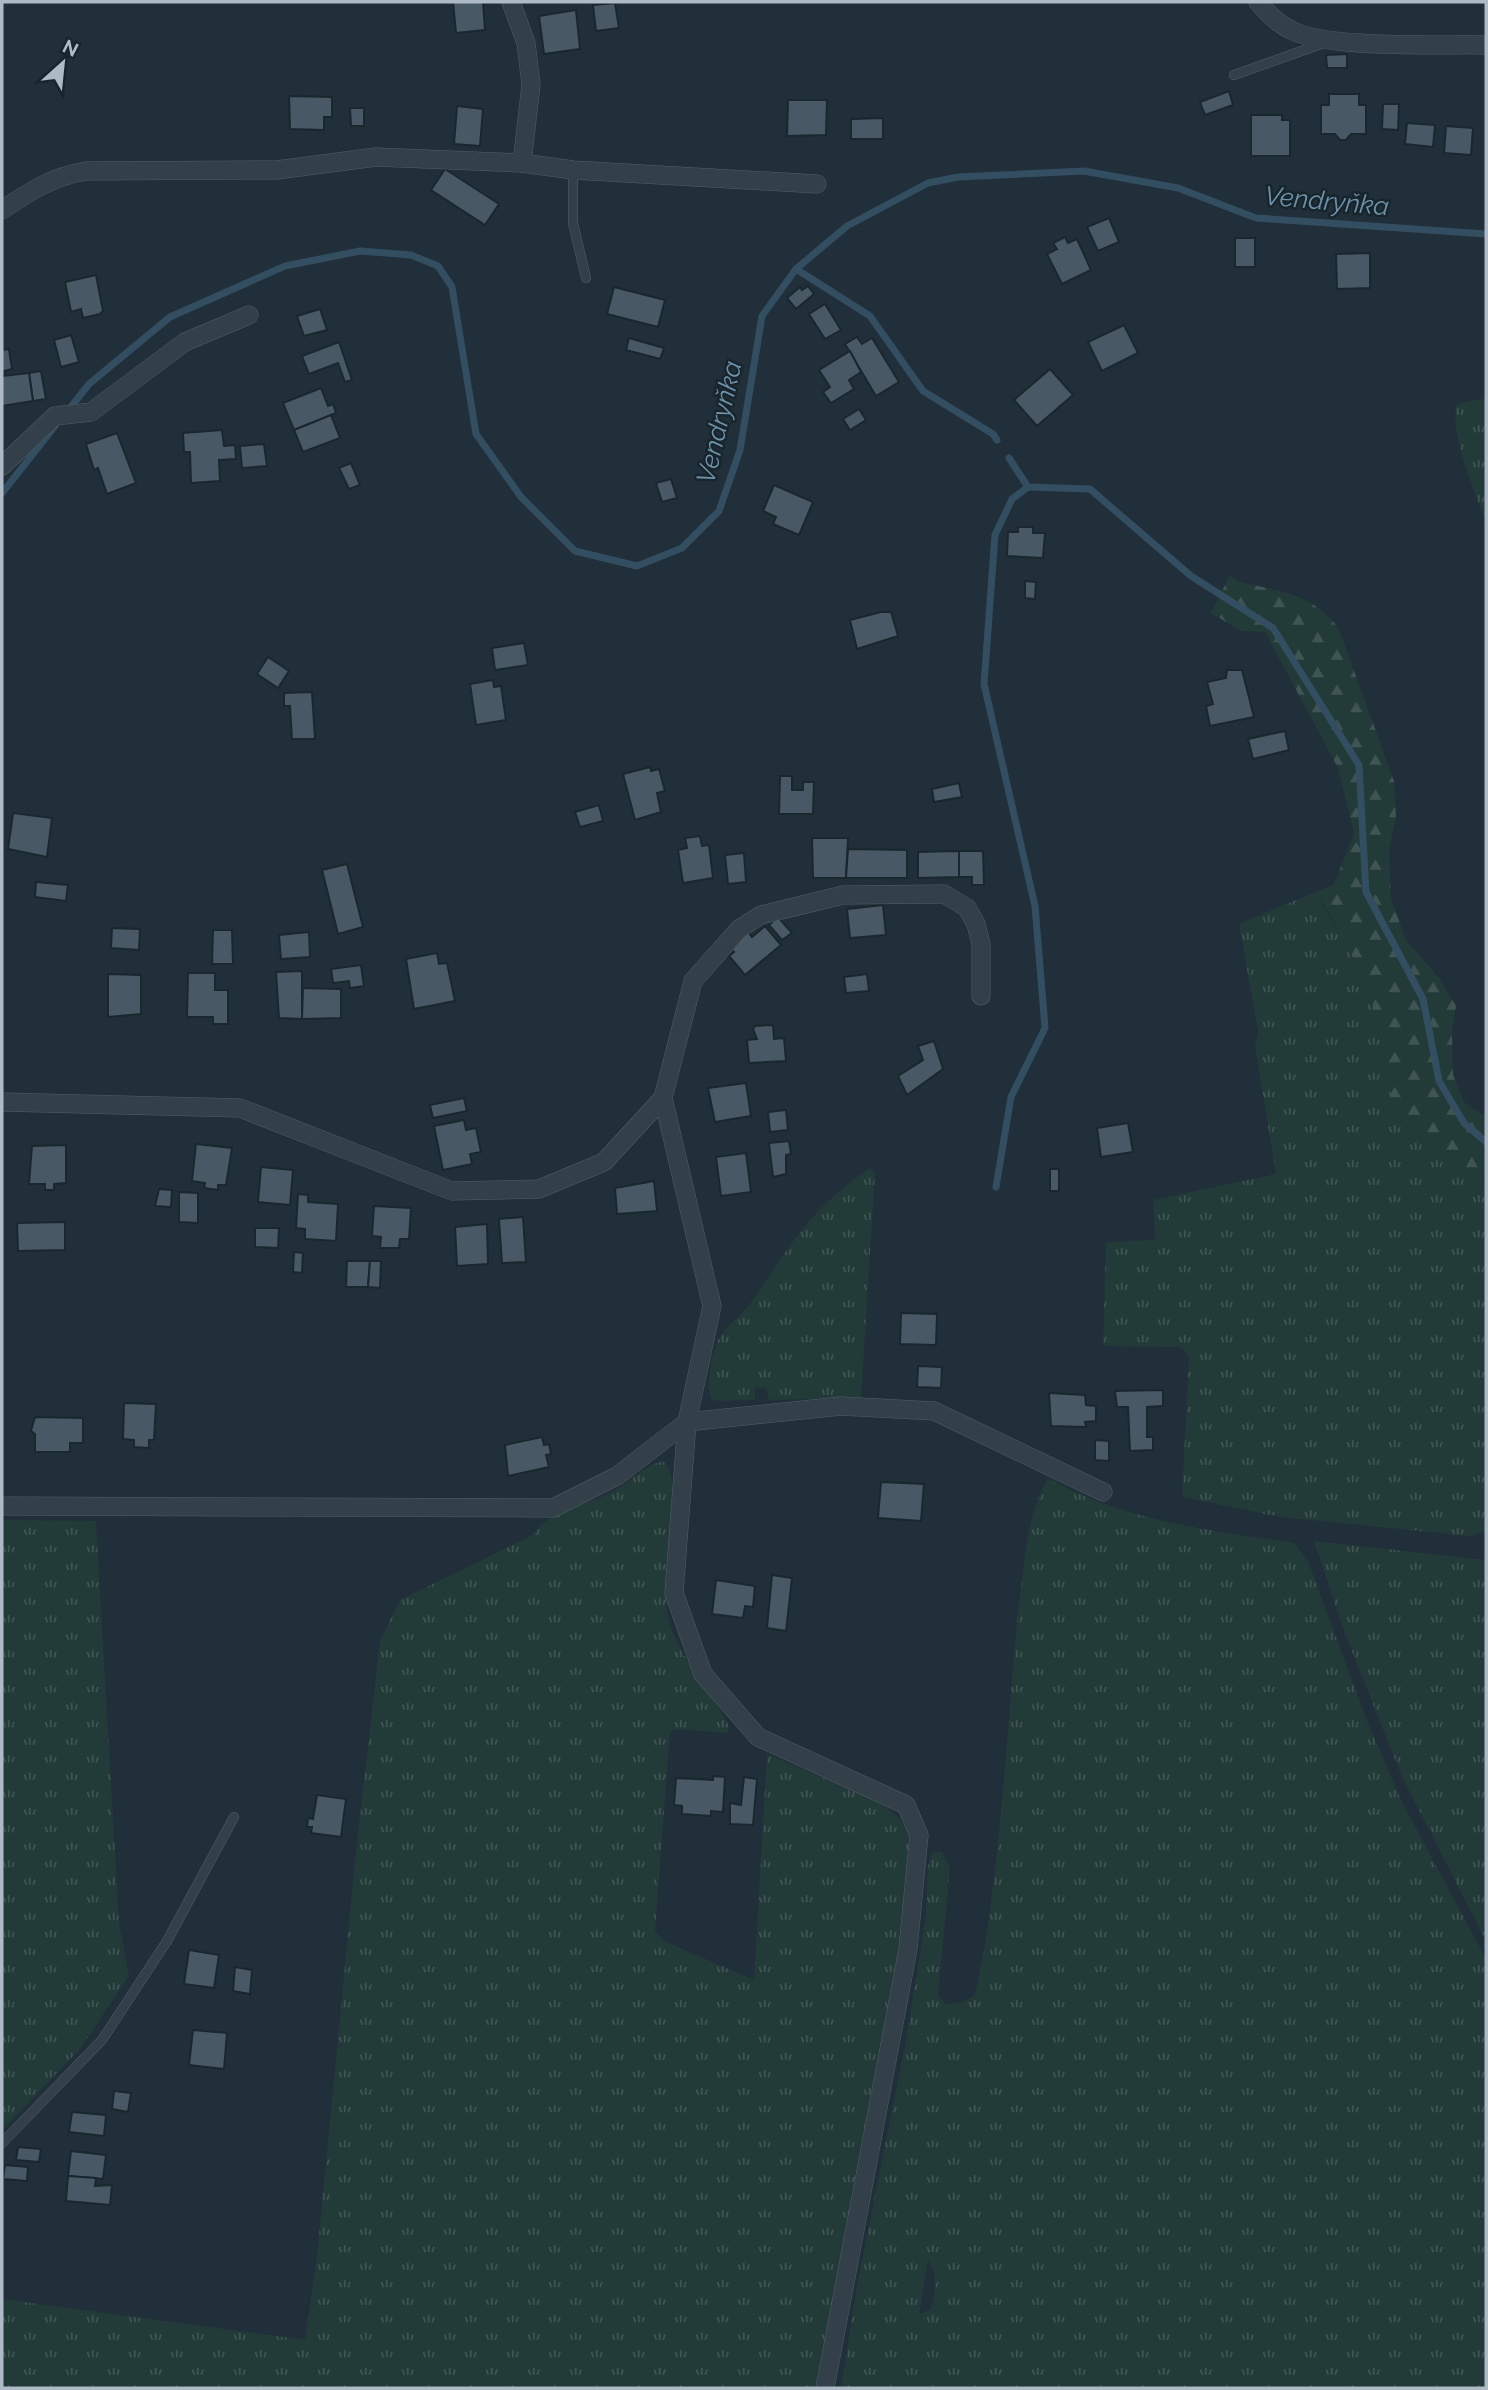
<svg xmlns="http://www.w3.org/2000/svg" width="1488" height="2390" font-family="Raleway,sans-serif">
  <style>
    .grass { fill: url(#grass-tufts); fill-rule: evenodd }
    .forest { fill: url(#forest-firs) }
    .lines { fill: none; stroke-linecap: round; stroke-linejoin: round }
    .stream { stroke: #334e61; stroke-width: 7 }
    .building { fill: #485965; stroke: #1b272f; stroke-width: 2 }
    .lane-casing { stroke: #515e67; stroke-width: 10 }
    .street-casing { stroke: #515e67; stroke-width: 19 }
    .lane { stroke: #344049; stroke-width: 9 }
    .street { stroke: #344049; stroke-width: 18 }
    .labels { text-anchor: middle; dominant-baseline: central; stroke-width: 5; stroke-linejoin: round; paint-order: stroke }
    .water-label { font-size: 26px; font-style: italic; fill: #6e92aa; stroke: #19252d }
  </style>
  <defs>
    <pattern id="grass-tufts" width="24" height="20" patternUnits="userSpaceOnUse" patternTransform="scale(1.75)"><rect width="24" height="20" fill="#223a38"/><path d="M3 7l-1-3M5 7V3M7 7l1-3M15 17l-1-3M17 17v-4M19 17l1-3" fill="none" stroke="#405553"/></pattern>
    <pattern id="forest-firs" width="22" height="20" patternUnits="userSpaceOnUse" patternTransform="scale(1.75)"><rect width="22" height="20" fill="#223a38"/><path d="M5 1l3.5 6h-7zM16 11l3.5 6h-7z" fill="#405553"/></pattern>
  </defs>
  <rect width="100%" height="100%" fill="#202f39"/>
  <g class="grass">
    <path d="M1481,399L1486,400V524C1477,496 1448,431 1457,404Z"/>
    <polygon points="1311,894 1319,898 1371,990 1392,1095 1411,1120 1486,1184 1486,1531 1471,1536 1281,1517 1182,1497 1189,1356 1181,1347 1103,1346 1106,1242 1155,1240 1153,1200 1276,1174 1255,1047 1258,1031 1239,924"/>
    <path d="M870,1168L875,1174L861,1398L769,1400L766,1387L755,1388V1400L717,1401L711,1398C706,1383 711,1355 718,1340C724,1327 741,1316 750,1304C791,1245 808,1210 870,1168Z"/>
    <path d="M663,1461C687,1483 664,1575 667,1609C671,1650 711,1689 728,1724V1733L674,1729L670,1733L655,1931L666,1942L754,1980L767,1754L881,1803L901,1820L911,1839L910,1893L869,2129L826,2334L820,2388H2V2299L305,2340L317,2256L356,1851L380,1641L400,1600L533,1535C549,1510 590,1505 615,1490C632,1481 644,1465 663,1461Z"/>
    <path d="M1048,1478C1123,1521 1210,1530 1294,1543L1308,1561L1369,1726L1402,1802L1486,1959V2388H841L857,2285L906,2040L926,1915L928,1866L933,1851L942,1852L950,1867L938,1996L946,2004L963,2002L975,1995C992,1917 999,1836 1006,1756C1011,1697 1014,1639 1022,1580C1027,1542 1029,1512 1048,1478ZM928,2260C938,2274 935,2294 931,2309L919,2315Z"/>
    <polygon points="2,1520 96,1521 119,1924 129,1975 81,2048 2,2130"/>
    <polygon points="1314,1541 1486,1560 1486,1941 1402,1777 1344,1631"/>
  </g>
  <path class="forest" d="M1230,575L1237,581C1279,592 1311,591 1339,629L1394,781L1396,818L1389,849L1391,899L1406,940L1440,979L1456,1006L1452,1033L1453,1075L1464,1102L1486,1117V1184L1411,1120L1391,1095L1371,990L1320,898L1311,894L1334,884L1354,833L1338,768L1265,632L1241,631L1211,613Z"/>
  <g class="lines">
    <g class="stream">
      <polyline points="796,269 870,316 923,391 993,434 997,440"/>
      <polyline points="67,412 89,384 170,317 285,266 360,251 411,255 438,266 452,287 476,434 521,497 575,551 637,566 682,548 719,511 740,450 762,316 796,269 847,226 928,183 958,177 1084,171 1178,188 1256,218 1486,234"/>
      <polyline points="1009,458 1028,487 1090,489 1191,576 1273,628 1359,765 1366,892 1423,999 1439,1081 1464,1123 1486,1142"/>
      <polyline points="2,493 55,426"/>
      <polyline points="996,1187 1011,1097 1045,1028 1035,906 984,684 995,535 1012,499 1028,487"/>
    </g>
  </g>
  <g class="building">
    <polygon points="453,2 483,2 485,30 456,33"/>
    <polygon points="615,3 619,28 596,31 593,5"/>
    <polygon points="576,10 580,49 544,54 539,16"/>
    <polygon points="1347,54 1347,68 1327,68 1326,55"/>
    <polygon points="1229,91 1233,105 1205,115 1200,102"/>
    <polygon points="1329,94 1359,94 1359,105 1366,105 1366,134 1351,134 1346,140 1340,140 1335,134 1321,134 1321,105 1329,105"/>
    <polygon points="289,96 332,97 332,117 324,117 324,130 290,129"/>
    <polygon points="788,100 827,100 826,135 787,136"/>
    <polygon points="1383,104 1399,104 1398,130 1382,129"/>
    <polygon points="457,106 483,109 480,146 454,144"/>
    <polygon points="350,108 364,108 364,126 351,126"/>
    <polygon points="1251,115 1282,115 1282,120 1290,120 1290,156 1251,156"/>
    <polygon points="883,118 883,139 851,139 851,119"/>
    <polygon points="1407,123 1435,125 1433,147 1405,144"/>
    <polygon points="1446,126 1473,128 1471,155 1444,153"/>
    <polygon points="445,169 499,204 485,225 431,190"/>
    <polygon points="1109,218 1119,242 1098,251 1087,227"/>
    <polygon points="1065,237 1068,243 1077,239 1091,270 1062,284 1047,254 1057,249 1053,243"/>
    <rect x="1235" y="238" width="20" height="29"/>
    <polygon points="1370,253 1370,288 1337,289 1336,254"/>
    <polygon points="96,275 103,311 100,314 83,318 81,309 71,312 65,282"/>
    <polygon points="808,286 814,294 796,309 787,298 800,287 802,290"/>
    <polygon points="614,287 665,300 658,327 607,314"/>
    <polygon points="825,304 841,330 825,339 809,314"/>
    <polygon points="320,309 327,330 304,336 297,316"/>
    <polygon points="1124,325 1138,353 1102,371 1088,342"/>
    <polygon points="71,335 79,362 61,367 54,340"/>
    <polygon points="857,337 862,344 872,338 899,382 876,396 845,344"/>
    <polygon points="629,338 664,348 660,359 626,350"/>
    <polygon points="339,342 352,380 345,382 338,363 309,374 302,356"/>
    <polygon points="9,349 12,369 4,371 2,376 2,350"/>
    <polygon points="850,351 861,372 849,380 854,389 831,403 823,392 830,387 819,370"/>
    <polygon points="1050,369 1073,395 1037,426 1014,400"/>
    <polygon points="41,371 46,399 33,401 29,373"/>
    <polygon points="29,373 33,401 2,406 2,376"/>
    <polygon points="321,388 328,406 333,404 336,413 294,430 283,403"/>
    <polygon points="859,409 866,420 850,430 843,419"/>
    <polygon points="331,415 340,438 303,452 294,430"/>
    <polygon points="222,430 224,446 235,445 236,459 219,460 220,481 191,483 190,452 184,452 183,433"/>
    <polygon points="117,433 136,483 107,494 98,468 94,470 86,444"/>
    <polygon points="264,444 267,466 242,468 240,446"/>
    <polygon points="351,463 360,485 349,489 339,468"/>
    <polygon points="671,479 677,498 662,502 656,483"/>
    <polygon points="774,485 813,502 799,535 773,524 776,517 763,511"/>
    <polygon points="1018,527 1033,527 1033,533 1045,533 1043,558 1007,556 1008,532 1018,532"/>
    <polygon points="1025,581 1036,582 1035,599 1025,598"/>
    <polygon points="881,612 891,612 898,636 857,649 850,620"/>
    <polygon points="524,643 528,665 495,670 492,648"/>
    <polygon points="268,657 289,671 278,688 257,674"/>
    <polygon points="1227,670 1242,670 1254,717 1210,726 1206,706 1213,704 1207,682 1226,678"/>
    <polygon points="493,680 494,687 501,686 506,720 476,725 470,684"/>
    <polygon points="312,692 315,739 292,739 290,706 284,706 284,693"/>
    <polygon points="1285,731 1289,750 1253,759 1248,739"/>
    <polygon points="650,767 651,771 659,769 665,791 657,793 661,812 635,820 623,774"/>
    <polygon points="780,776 792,776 792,790 803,790 803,782 814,782 813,814 779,814"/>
    <polygon points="959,783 962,797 934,802 932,789"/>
    <polygon points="599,805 603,821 580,827 575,812"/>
    <polygon points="13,813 52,818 47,857 8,849"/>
    <polygon points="700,836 702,846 709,845 713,878 683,883 678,850 687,848 685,838"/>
    <polygon points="812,838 848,838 846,878 813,878"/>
    <polygon points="848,849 907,850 907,878 846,878"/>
    <polygon points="959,851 959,877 918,878 918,852"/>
    <polygon points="959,851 983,851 984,885 972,885 972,877 959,877"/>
    <polygon points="744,853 746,882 728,884 725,855"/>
    <polygon points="347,864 363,927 338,934 322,870"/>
    <polygon points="36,882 68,885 66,901 35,897"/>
    <polygon points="883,905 886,935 850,938 847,909"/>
    <polygon points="778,917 792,933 782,940 769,925"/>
    <polygon points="765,926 781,945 745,975 729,956 734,952 730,948 748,932 752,937"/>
    <polygon points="112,928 140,929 139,950 111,948"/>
    <polygon points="213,930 232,930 233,964 212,964"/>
    <polygon points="309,932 310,957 281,959 279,935"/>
    <polygon points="437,953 439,964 447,963 455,1001 414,1009 406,959"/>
    <polygon points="361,965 364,986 350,988 349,981 333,983 331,969"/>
    <polygon points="302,971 302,1019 279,1018 276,972"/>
    <polygon points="188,973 215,973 215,990 228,990 228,1024 213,1024 213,1017 187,1017"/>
    <polygon points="108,974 141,975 141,1014 108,1017"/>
    <polygon points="867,974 869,991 846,993 844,977"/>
    <polygon points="303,988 341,989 341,1018 302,1019"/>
    <polygon points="773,1025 774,1039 784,1038 786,1061 749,1063 747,1040 757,1039 753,1029 755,1026"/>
    <polygon points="934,1041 943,1069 907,1095 898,1076 923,1060 918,1046"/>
    <polygon points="746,1083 751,1116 715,1122 708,1088"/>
    <polygon points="464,1098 467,1111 433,1118 430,1105"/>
    <polygon points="786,1110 788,1130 770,1132 768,1112"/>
    <polygon points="464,1120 466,1130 476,1128 481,1152 470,1154 472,1164 443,1170 434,1126"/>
    <polygon points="1128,1123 1133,1152 1101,1157 1097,1128"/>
    <polygon points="789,1141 791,1154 786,1155 786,1174 773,1177 769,1143"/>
    <polygon points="196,1144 232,1148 226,1185 218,1185 218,1190 204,1188 205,1183 192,1181"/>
    <polygon points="66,1145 66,1183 54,1184 54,1190 45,1190 45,1184 29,1184 32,1146"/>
    <polygon points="746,1153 751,1192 721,1196 716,1157"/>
    <polygon points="261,1167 293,1170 290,1205 258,1202"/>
    <rect x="1050" y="1169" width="9" height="22"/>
    <polygon points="654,1181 657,1211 617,1214 615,1188"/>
    <polygon points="159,1189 172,1190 171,1207 155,1206"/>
    <polygon points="179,1192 198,1193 198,1223 179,1222"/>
    <polygon points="298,1194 308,1195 308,1202 338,1204 336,1241 305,1239 305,1229 296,1228"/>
    <polygon points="374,1206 411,1208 409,1239 400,1239 399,1248 380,1248 381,1237 372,1236"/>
    <polygon points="523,1217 526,1262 502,1263 499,1219"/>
    <polygon points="65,1222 65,1250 18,1251 17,1223"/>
    <polygon points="487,1224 488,1264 457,1266 455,1227"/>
    <polygon points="255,1228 279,1228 278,1248 255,1247"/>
    <polygon points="294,1252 303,1253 302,1273 293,1272"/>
    <polygon points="347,1261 370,1261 368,1287 346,1287"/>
    <polygon points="370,1261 381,1261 380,1288 368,1287"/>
    <polygon points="901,1313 937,1314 936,1345 900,1344"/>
    <polygon points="918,1366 942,1367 941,1388 917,1387"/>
    <polygon points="1163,1390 1163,1406 1147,1407 1147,1437 1153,1437 1153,1450 1130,1451 1128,1407 1117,1407 1115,1391"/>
    <polygon points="1049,1393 1085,1395 1086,1405 1096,1406 1096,1421 1085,1422 1086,1427 1051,1426"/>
    <polygon points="124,1403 156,1404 154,1440 149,1440 149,1448 134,1447 134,1440 123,1439"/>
    <polygon points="35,1417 83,1418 83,1443 70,1443 70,1452 35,1452 35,1434 31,1431"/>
    <polygon points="542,1437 544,1445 549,1444 551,1454 546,1455 549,1467 508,1476 505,1445"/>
    <polygon points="1095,1440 1109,1441 1109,1461 1095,1460"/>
    <polygon points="881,1482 924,1484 921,1521 878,1518"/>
    <polygon points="772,1575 792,1578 786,1631 767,1628"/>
    <polygon points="716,1580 755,1586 753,1607 745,1606 743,1618 712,1614"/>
    <polygon points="713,1776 725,1777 723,1812 711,1811 711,1816 682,1814 682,1806 674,1805 676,1778 713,1780"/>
    <polygon points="744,1777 757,1779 753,1825 730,1824 730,1803 741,1805"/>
    <polygon points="317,1795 346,1799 341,1837 311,1833 312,1827 307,1827 308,1818 313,1819"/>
    <polygon points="189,1950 219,1955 214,1988 184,1984"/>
    <polygon points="235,1967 252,1970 250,1994 233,1991"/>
    <polygon points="193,2030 227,2033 224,2069 189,2065"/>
    <polygon points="114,2091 131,2093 128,2112 112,2109"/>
    <polygon points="72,2112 106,2115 104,2136 69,2132"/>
    <polygon points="18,2147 41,2149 39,2162 16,2160"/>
    <polygon points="71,2151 106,2155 103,2179 68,2176"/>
    <polygon points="5,2165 28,2167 27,2181 3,2179"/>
    <polygon points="68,2176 96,2178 95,2186 112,2185 110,2205 66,2201"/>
  </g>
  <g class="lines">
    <defs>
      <g id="lane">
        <polyline points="1234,75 1324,43"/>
        <polyline points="573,170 573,223 586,278"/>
        <polyline points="2,2143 102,2040 167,1941 234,1817"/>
      </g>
      <g id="street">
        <path d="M1258,2C1267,13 1278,24 1291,30C1326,49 1442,44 1486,45"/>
        <polyline points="522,163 573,170 817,184"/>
        <path d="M2,210C30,191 52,177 85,171L277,170L376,157L522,163L531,85L526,43L511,2"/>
        <polyline points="2,466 55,416 91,412 185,342 249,315"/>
        <polyline points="981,996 981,944 976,924 967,908 944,894 843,895 761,915 739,929 693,981 663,1098 712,1306 687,1422 841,1406 934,1411 1103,1492"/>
        <polyline points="2,1102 240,1108 452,1191 539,1189 604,1162 663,1098"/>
        <polyline points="2,1506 553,1508 617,1476 687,1422 674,1593 703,1674 758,1737 906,1805 919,1835 908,1949 825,2388"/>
      </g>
    </defs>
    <use href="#lane" class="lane-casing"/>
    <use href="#street" class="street-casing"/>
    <use href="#lane" class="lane"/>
    <use href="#street" class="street"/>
  </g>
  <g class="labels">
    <g class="water-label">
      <text transform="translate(1327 201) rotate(5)">Vendryňka</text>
      <text transform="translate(719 422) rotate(-77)">Vendryňka</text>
    </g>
  </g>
  <rect width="1488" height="2390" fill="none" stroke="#aebbc6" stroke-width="7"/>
  <g transform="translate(63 63) rotate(27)" stroke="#19252d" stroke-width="5" paint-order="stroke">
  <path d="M0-5L12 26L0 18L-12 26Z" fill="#aebbc6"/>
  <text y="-10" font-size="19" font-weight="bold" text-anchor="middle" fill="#aebbc6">N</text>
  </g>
</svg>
